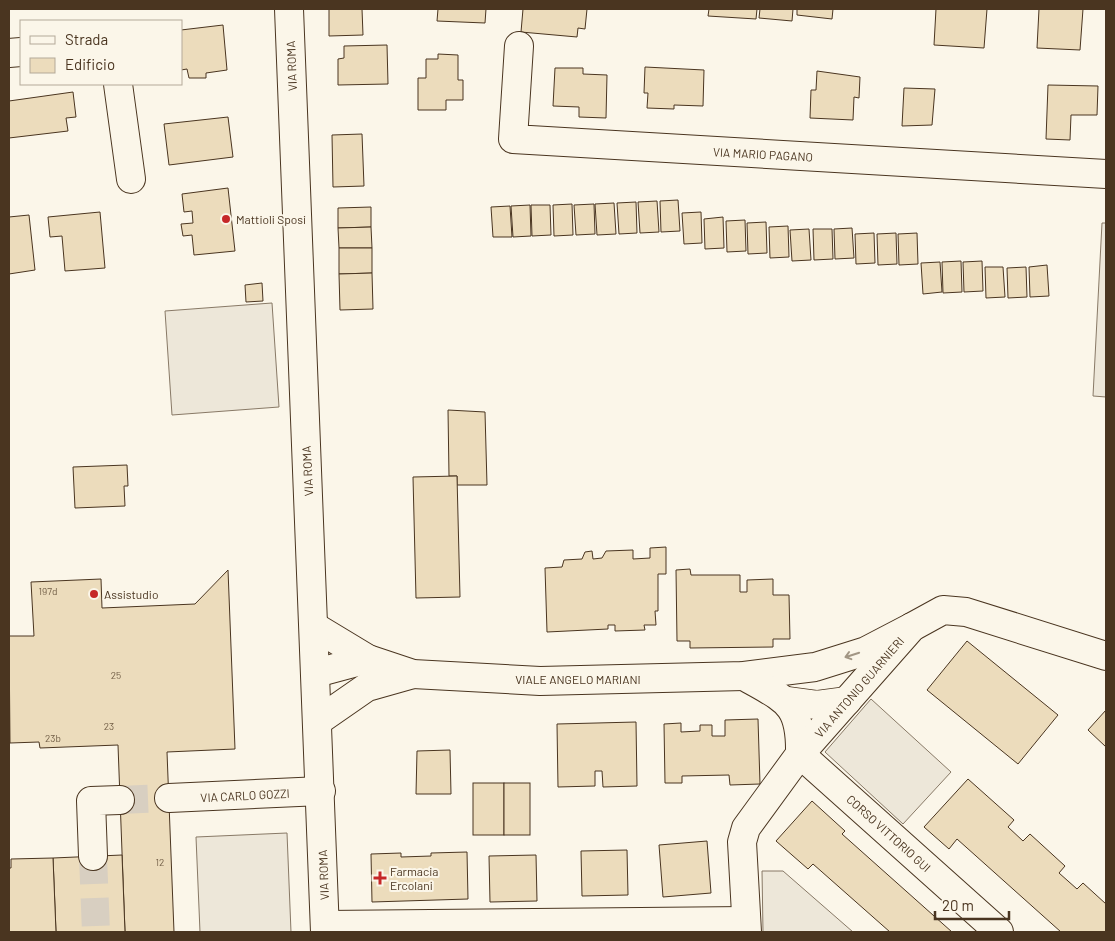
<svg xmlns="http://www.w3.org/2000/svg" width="1115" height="941" font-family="Barlow,sans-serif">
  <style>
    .parking { fill: #ede7d9; stroke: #887966 }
    .building { fill: #ecdcbc; stroke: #4a3520 }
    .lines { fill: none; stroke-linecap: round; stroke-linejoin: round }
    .minor-tunnel { stroke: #d8cfc1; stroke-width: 28; stroke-dasharray: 28 14; stroke-linecap: butt }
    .minor-casing { stroke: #4a3520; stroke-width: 30 }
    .major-casing { stroke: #4a3520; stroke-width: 30 }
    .minor { stroke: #fbf6e9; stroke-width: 28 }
    .major { stroke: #fbf6e9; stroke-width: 28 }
    .oneway { stroke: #a29684 }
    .poi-dot { fill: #c62828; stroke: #fbf6e9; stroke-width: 2 }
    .labels { text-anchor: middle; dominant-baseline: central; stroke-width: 4; stroke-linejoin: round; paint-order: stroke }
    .number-label { font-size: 10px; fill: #725f47 }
    .street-label { font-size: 12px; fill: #4a3520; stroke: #fbf6e9 }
    .poi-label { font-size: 12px; fill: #4a3520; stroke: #fbf6e9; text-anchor: start }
  </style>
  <rect width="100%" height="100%" fill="#fbf6e9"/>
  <g class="parking">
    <polygon points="1102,223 1106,223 1106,397 1093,396"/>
    <polygon points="272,303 279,407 172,415 165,311"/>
    <polygon points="871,699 951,772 903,824 825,752"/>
    <polygon points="287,833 291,932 200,932 196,837"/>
    <polygon points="762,871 783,871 853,932 763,932"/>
  </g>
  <g class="building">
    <polygon points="329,9 362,9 363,35 329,36"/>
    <polygon points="438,9 486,9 485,23 437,21"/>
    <polygon points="523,9 587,9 585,29 578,28 577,37 521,32"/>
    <polygon points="709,9 757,9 756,19 708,16"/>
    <polygon points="760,9 793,9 792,21 759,18"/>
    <polygon points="797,9 833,9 832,19 797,15"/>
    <polygon points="936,9 987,9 984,48 934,45"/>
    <polygon points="1039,9 1083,9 1080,50 1037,48"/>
    <polygon points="223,25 227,70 206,73 206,78 189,78 187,69 181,70 181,30"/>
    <polygon points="387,45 388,84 338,85 338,59 344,58 344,46"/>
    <polygon points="438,54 458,55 458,80 463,80 463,100 446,100 446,110 418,110 418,78 426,78 426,59 438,59"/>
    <polygon points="645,67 704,70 703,106 674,105 674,109 647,108 648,93 644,93"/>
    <polygon points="555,68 583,68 583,74 607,75 606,118 579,117 579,107 553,106"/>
    <polygon points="817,71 860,77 859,98 854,97 853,120 810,118 811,90 816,90"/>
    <polygon points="1048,85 1098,86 1097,115 1071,115 1070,140 1046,139"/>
    <polygon points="904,88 935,89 932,125 902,126"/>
    <polygon points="73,92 76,117 66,118 68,131 9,138 9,101"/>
    <polygon points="228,117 233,157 169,165 164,124"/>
    <polygon points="362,134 364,186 333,187 332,135"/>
    <polygon points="228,188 235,251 194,255 192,235 183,236 181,224 193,223 192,211 184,212 182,194"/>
    <polygon points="678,200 680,231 661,232 660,201"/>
    <polygon points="657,201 659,232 640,233 638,202"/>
    <polygon points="636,202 637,233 619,234 617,203"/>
    <polygon points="614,203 616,234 597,235 595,204"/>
    <polygon points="572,204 573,235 554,236 553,205"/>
    <polygon points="594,204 595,234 576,235 574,205"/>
    <polygon points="530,205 531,236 513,237 511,206"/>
    <polygon points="531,205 550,205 551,235 532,236"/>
    <polygon points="510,206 512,237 493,237 491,207"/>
    <polygon points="371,207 371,227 338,228 338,208"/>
    <polygon points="100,212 105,268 65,271 62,236 50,237 48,217"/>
    <polygon points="701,212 702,243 684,244 682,213"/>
    <polygon points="29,215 35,270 9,274 9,217"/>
    <polygon points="723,217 724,248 705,249 704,219"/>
    <polygon points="745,220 746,251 727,252 726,221"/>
    <polygon points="766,222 767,253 748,254 747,223"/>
    <polygon points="788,226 789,257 770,258 769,227"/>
    <polygon points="371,227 372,248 339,248 338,228"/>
    <polygon points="852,228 854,258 835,259 834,229"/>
    <polygon points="809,229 811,260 792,261 790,230"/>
    <polygon points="813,229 832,229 833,259 814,260"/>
    <polygon points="874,233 875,263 856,264 855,234"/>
    <polygon points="896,233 897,264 878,265 877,234"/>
    <polygon points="917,233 918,264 899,265 898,234"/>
    <polygon points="339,248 372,248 372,273 339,274"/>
    <polygon points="961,261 962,292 943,293 942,262"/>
    <polygon points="982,261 983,291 964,292 963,262"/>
    <polygon points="940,262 942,292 923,294 921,263"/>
    <polygon points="1047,265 1049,296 1030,297 1029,267"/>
    <polygon points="985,267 1003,267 1005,297 986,298"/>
    <polygon points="1026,267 1027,297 1008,298 1007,268"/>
    <polygon points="372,273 373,309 340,310 339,274"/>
    <polygon points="262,283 263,301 246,302 245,285"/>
    <polygon points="448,410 485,412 487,485 457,485 457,476 449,476"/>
    <polygon points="127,465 128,486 124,486 125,506 75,508 73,467"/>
    <polygon points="457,476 460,597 416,598 413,477"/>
    <polygon points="666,547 666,574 658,574 658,611 655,611 656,625 644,625 645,630 615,631 615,625 608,625 608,629 547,632 545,568 562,567 564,560 582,559 585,552 592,551 593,559 602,558 606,551 633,550 633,559 650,558 650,548"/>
    <polygon points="690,569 691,575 740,575 740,592 747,592 747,580 773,579 773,595 789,595 790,639 773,639 773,647 690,648 690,641 677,641 676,570"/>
    <polygon points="228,570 235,749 167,752 174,932 125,932 118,745 40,748 39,742 10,743 9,636 34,636 31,582 101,579 102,608 195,604"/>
    <polygon points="967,641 1058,715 1018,764 927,690"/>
    <polygon points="1106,710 1106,747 1088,730"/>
    <polygon points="758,719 760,784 730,785 729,775 682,776 682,783 665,783 664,724 681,723 681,732 700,731 700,725 712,725 712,736 725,736 725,720"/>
    <polygon points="636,722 637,786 603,787 602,771 595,771 595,786 558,787 557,724"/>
    <polygon points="450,750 451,794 416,794 417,751"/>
    <polygon points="968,779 1014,820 1008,827 1023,841 1030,834 1065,866 1059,873 1077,889 1083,883 1106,904 1106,932 1061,932 957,839 949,849 924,827"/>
    <rect x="473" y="783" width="31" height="52"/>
    <rect x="504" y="783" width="26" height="52"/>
    <polygon points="812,801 845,831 842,834 952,932 890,932 813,864 808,869 776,841"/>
    <polygon points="707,841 711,893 663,897 659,845"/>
    <polygon points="627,850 628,895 582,896 581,851"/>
    <polygon points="467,852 468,899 372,902 371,854 401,853 401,857 431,856 431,853"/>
    <polygon points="122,855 125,932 56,932 53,858"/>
    <polygon points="536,855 537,901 490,902 489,856"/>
    <polygon points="53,858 56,932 9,932 9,868 11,868 11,859"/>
  </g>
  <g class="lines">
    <g class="minor-tunnel">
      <polyline points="120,800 169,798"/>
      <polyline points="93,856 96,932"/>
    </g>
    <defs>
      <g id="minor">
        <polyline points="519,46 513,139 1106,174"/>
        <polyline points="9,53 21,52"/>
        <polyline points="118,84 131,179"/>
        <polyline points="315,627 368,659 413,674 540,681 744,676 815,667 866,651 912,627"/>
        <polyline points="316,673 368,659"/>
        <path d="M744,676C785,700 801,702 800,754"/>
        <polyline points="787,701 817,705 847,701"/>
        <polyline points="318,721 367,687 413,674"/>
        <polyline points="800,754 999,932"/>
        <polyline points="169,798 321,791"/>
        <polyline points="93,856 91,801 120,800"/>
        <polyline points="325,925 746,921"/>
        <polyline points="747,932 742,842 746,828 800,754 912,627 943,610 966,612 1106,656"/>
      </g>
      <polyline id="major" points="289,9 325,932"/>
    </defs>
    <use href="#minor" class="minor-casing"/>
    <use href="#major" class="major-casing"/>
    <use href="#minor" class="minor"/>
    <use href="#major" class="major"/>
  </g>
  <defs><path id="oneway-shaft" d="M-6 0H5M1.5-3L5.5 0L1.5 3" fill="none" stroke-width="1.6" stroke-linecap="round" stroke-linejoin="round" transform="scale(1.25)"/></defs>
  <use class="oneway" href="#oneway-shaft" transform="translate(852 655) rotate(162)"/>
  <g class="poi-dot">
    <circle cx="226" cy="219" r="5"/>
    <circle cx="94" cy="594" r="5"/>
    <path d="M377.5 870.5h5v5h5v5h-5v5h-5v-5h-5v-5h5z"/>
  </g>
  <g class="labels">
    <g class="number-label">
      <text x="48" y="591">197d</text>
      <text x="116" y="675">25</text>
      <text x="109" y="726">23</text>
      <text x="53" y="738">23b</text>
      <text x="160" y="862">12</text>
    </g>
    <g class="street-label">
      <text transform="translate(291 66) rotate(-92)">VIA ROMA</text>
      <text transform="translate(763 154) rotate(3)">VIA MARIO PAGANO</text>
      <text transform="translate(307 471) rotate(-93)">VIA ROMA</text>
      <text x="578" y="679">VIALE ANGELO MARIANI</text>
      <text transform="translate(859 687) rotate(-49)">VIA ANTONIO GUARNIERI</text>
      <text transform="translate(245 795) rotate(-3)">VIA CARLO GOZZI</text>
      <text transform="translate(889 833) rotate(42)">CORSO VITTORIO GUI</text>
      <text transform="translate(323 875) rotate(-92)">VIA ROMA</text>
    </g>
    <g class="poi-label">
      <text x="236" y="219">Mattioli Sposi</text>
      <text x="104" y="594">Assistudio</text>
      <text x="390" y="871">Farmacia<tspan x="390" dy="14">Ercolani</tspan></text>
    </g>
  </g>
  <rect width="1115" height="941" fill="none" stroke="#4a3520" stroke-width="20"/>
  <rect x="20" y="20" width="162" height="65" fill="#fbf6e9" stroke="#b4a999"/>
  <rect x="30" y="36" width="25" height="8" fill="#fbf6e9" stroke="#b4a999"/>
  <text x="65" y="45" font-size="15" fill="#4a3520">Strada</text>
  <rect x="30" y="58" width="25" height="15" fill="#ecdcbc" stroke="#b4a999"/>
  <text x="65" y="70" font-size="15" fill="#4a3520">Edificio</text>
  <path d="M935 911v8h74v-8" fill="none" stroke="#4a3520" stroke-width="2.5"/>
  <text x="942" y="911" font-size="15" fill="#4a3520" stroke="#fbf6e9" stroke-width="4" paint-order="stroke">20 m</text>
</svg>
